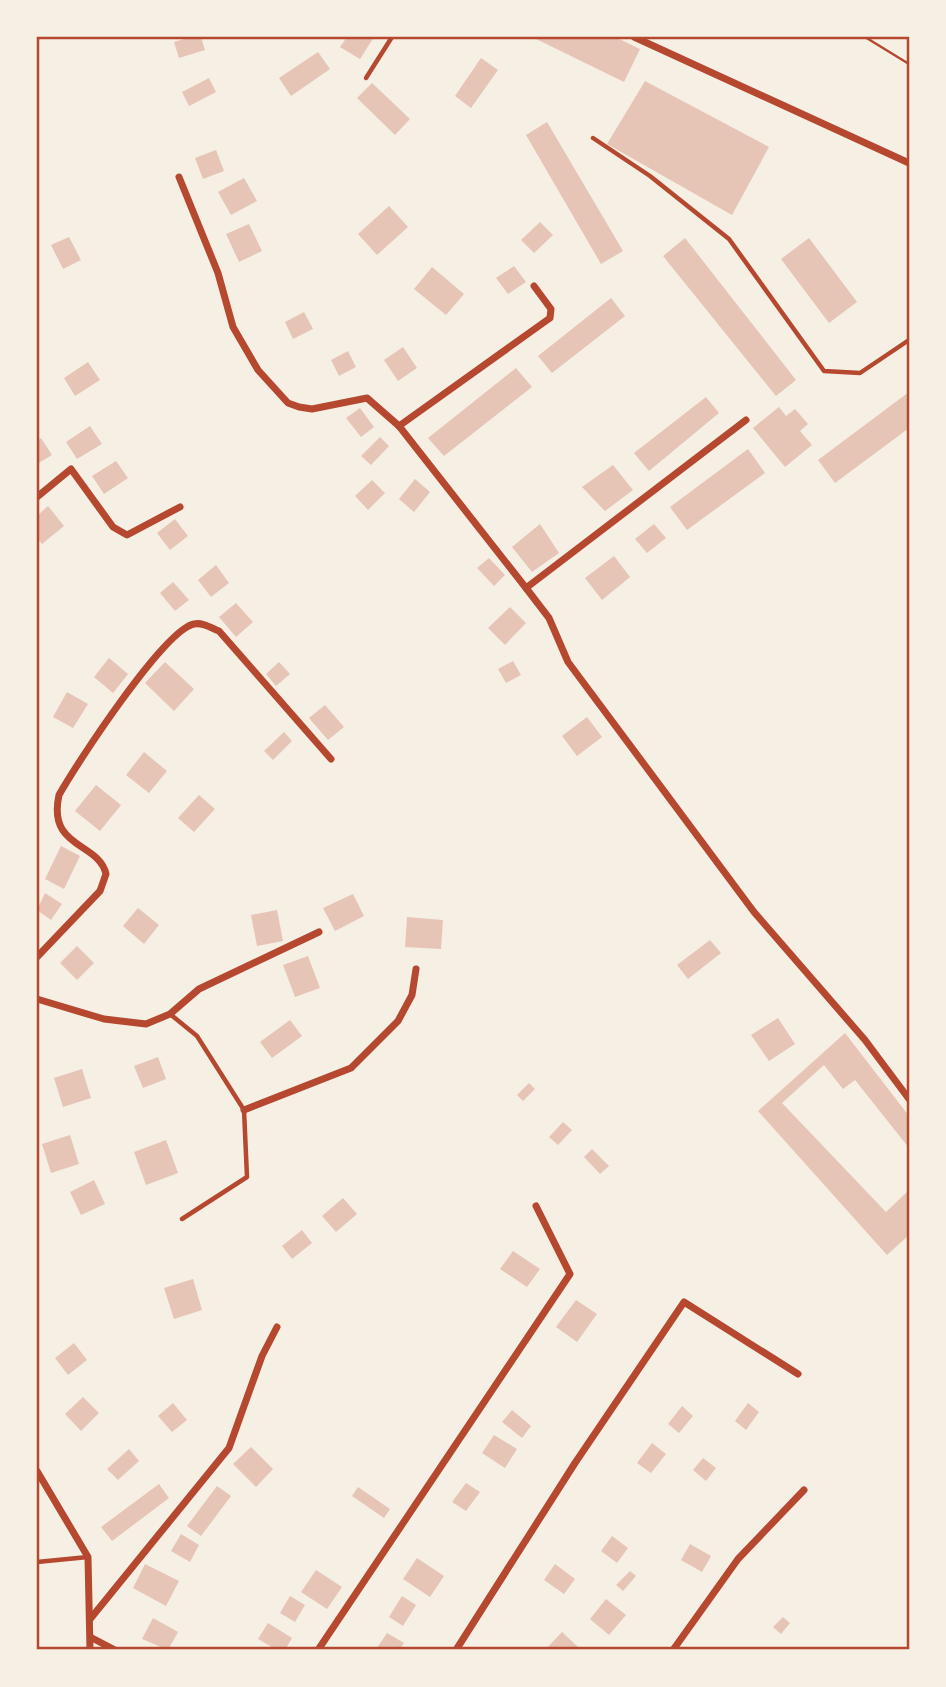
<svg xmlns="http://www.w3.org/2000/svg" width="946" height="1687" font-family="Montserrat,sans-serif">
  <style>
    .building { fill: #e6c5b7 }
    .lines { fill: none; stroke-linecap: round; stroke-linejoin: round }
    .path { stroke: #b5482f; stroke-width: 2.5 }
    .service { stroke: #b5482f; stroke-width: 4.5 }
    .minor { stroke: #b5482f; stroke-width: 7 }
    .neatline { fill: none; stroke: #b5482f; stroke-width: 2.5 }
  </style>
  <rect width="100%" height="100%" fill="#f6efe4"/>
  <g class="building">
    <polygon points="191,37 201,37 205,50 179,58 174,42"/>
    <polygon points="347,37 374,37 360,59 340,47"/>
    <polygon points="532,37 615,37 640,49 624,82"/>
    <polygon points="318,52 330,69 291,96 279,78"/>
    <polygon points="481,58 498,70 471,108 455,96"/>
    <polygon points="209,78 216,92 189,106 182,92"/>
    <polygon points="645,81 769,147 732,215 607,144"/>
    <polygon points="372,83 410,119 395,135 357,98"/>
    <polygon points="547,122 623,251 601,264 526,135"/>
    <polygon points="216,150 224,171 203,179 195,158"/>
    <polygon points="244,178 257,201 231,215 218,192"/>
    <polygon points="389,206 408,227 377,255 358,234"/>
    <polygon points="540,222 553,235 534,253 521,240"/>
    <polygon points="249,224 262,251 239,262 226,234"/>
    <polygon points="69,237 81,260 63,269 51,245"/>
    <polygon points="685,238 796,380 776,396 663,256"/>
    <polygon points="809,238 857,302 829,323 781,259"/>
    <polygon points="514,266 526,282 508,294 496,278"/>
    <polygon points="432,267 464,294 446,315 414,289"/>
    <polygon points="611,298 625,316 552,373 538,356"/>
    <polygon points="304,312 313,329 293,339 285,322"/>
    <polygon points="403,347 417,368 398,381 384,360"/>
    <polygon points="348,351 356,367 339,376 331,360"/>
    <polygon points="88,362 100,380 75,396 64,378"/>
    <polygon points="516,368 532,387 444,456 428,438"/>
    <polygon points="909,392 909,428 835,483 818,460"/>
    <polygon points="706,397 719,413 649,471 634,453"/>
    <polygon points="779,407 786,416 795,409 808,424 800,431 812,445 785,467 753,428"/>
    <polygon points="360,408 374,427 361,437 346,418"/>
    <polygon points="90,426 102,444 77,459 66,442"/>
    <polygon points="380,437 389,446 371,465 361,456"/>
    <polygon points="41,438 52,455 37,464 37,441"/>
    <polygon points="748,449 765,473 687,530 670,507"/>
    <polygon points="116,461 128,478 104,494 92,476"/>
    <polygon points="613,465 633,490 605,511 582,487"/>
    <polygon points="415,479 430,492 414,512 399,499"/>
    <polygon points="372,480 385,493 368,510 355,496"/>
    <polygon points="48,506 64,526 42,544 37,538 37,516"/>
    <polygon points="175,519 188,536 170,550 157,533"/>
    <polygon points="540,524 559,553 532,572 512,547"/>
    <polygon points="654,524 666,538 647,553 635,539"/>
    <polygon points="614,556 630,577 602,600 585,578"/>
    <polygon points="489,558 505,575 494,586 477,568"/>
    <polygon points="216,565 229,583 211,597 198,580"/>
    <polygon points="173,582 189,600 175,611 160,593"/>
    <polygon points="236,603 253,622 236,637 219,617"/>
    <polygon points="510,607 526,623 505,645 488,628"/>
    <polygon points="109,658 128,674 113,693 94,677"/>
    <polygon points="513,661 521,675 506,683 498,669"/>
    <polygon points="165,662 194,689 174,711 145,683"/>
    <polygon points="279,662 290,674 276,686 266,674"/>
    <polygon points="67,692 88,704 73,728 53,717"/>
    <polygon points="325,705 344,727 328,740 309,718"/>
    <polygon points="587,717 602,737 577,756 562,736"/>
    <polygon points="284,732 292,741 273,760 264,751"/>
    <polygon points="144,752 167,771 149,793 126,775"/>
    <polygon points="96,785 121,805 100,831 75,811"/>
    <polygon points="199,795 215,809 194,832 178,818"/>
    <polygon points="61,846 80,856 64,889 45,879"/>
    <polygon points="45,893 62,904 51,920 37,910"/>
    <polygon points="353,894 364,916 335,931 323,908"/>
    <polygon points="138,908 159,925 144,944 123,926"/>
    <polygon points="277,910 283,941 257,946 251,915"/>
    <polygon points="407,917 443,920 441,949 405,947"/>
    <polygon points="710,940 721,953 688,979 677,965"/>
    <polygon points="77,946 94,963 77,980 60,963"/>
    <polygon points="308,956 320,988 295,997 283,965"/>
    <polygon points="778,1018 795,1044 769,1061 751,1035"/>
    <polygon points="290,1020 302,1036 272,1058 260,1042"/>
    <polygon points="845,1033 909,1116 909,1148 855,1080 843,1089 824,1065 782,1103 886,1212 909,1190 909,1235 887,1255 758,1111"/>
    <polygon points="158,1057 166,1079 143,1088 134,1066"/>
    <polygon points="82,1069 91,1098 63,1107 54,1078"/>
    <polygon points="529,1083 535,1089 523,1101 517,1095"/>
    <polygon points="563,1122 572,1130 558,1145 549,1137"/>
    <polygon points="70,1135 79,1164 51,1173 42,1144"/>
    <polygon points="166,1140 178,1173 146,1185 134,1152"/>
    <polygon points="592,1149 609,1166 600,1174 584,1157"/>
    <polygon points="94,1180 105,1204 81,1215 70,1192"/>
    <polygon points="343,1198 357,1214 336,1232 322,1216"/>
    <polygon points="302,1230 312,1243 292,1259 282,1246"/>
    <polygon points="513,1251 540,1269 527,1287 500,1269"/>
    <polygon points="193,1279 202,1310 174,1319 164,1288"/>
    <polygon points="576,1300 597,1314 577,1342 556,1327"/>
    <polygon points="74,1343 87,1360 68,1375 55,1358"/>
    <polygon points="83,1397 99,1413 81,1431 65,1414"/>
    <polygon points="173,1403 187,1420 172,1432 158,1416"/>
    <polygon points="748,1403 759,1412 746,1430 735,1421"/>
    <polygon points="682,1406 693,1416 679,1433 668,1424"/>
    <polygon points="512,1410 531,1426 522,1438 502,1422"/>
    <polygon points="494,1435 517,1449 505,1468 482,1453"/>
    <polygon points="652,1443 666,1454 651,1473 637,1463"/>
    <polygon points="251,1447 273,1469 256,1487 233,1464"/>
    <polygon points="129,1449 139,1461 118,1480 107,1469"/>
    <polygon points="703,1458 716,1468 706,1481 693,1470"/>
    <polygon points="466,1483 480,1492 466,1511 452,1502"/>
    <polygon points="159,1484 169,1498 112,1541 101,1527"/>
    <polygon points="217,1486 231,1496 201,1536 187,1526"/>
    <polygon points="358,1487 390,1509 384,1518 352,1496"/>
    <polygon points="181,1534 199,1545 190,1562 171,1551"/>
    <polygon points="612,1536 628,1548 617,1563 601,1551"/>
    <polygon points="690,1544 711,1556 702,1572 681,1560"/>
    <polygon points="417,1558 444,1576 430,1597 403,1579"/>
    <polygon points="145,1564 179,1581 166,1606 133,1588"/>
    <polygon points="555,1564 575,1579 564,1594 544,1580"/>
    <polygon points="316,1570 342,1587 327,1609 301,1592"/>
    <polygon points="630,1571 636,1576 623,1591 616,1585"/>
    <polygon points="290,1596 305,1605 295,1622 280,1613"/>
    <polygon points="402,1596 416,1605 403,1626 389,1617"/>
    <polygon points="606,1599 626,1615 609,1635 590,1619"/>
    <polygon points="783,1617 790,1623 781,1634 773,1627"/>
    <polygon points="153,1618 178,1632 168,1650 142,1639"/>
    <polygon points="268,1623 292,1638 285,1650 277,1650 258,1639"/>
    <polygon points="562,1632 578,1647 575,1650 545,1650"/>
    <polygon points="387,1633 404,1643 399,1650 377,1648"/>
  </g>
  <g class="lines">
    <polyline class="path" points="865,37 909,64"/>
    <g class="service">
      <polyline points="366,78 392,37"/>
      <polyline points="593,138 650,176 729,239 824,371 860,373 909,340"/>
      <polyline points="170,1014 197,1036 244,1110 247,1177 182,1219"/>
      <polyline points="37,1562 88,1557"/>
    </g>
    <g class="minor">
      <polyline points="634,37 909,163"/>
      <polyline points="179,177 218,273 233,327 258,370 288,403 299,407 312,409 367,398 399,426 526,588"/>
      <polyline points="746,420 526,588 549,618 568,662 754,912 865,1040 909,1099"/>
      <polyline points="399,426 550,318 551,309 534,286"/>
      <polyline points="37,497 71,469 113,527 127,535 180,507"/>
      <path d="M37,957L100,891L106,874C99,842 47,849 59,795C77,763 164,630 194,624C203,622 211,628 219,631L331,759"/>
      <polyline points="37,999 104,1019 146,1024 170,1014 199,989 319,932"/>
      <polyline points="244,1110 351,1068 398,1021 412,995 416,969"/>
      <polyline points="37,1471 88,1557 90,1650"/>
      <polyline points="91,1618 229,1448 262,1356 277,1327"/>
      <polyline points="92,1638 115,1650"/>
      <polyline points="318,1650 570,1274 536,1206"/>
      <polyline points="456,1650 575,1463 684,1302 798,1374"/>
      <polyline points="673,1650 738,1559 804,1490"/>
    </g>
  </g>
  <rect width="946" height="1687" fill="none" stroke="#f6efe4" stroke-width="77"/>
  <rect x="38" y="38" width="870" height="1610" class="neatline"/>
</svg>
